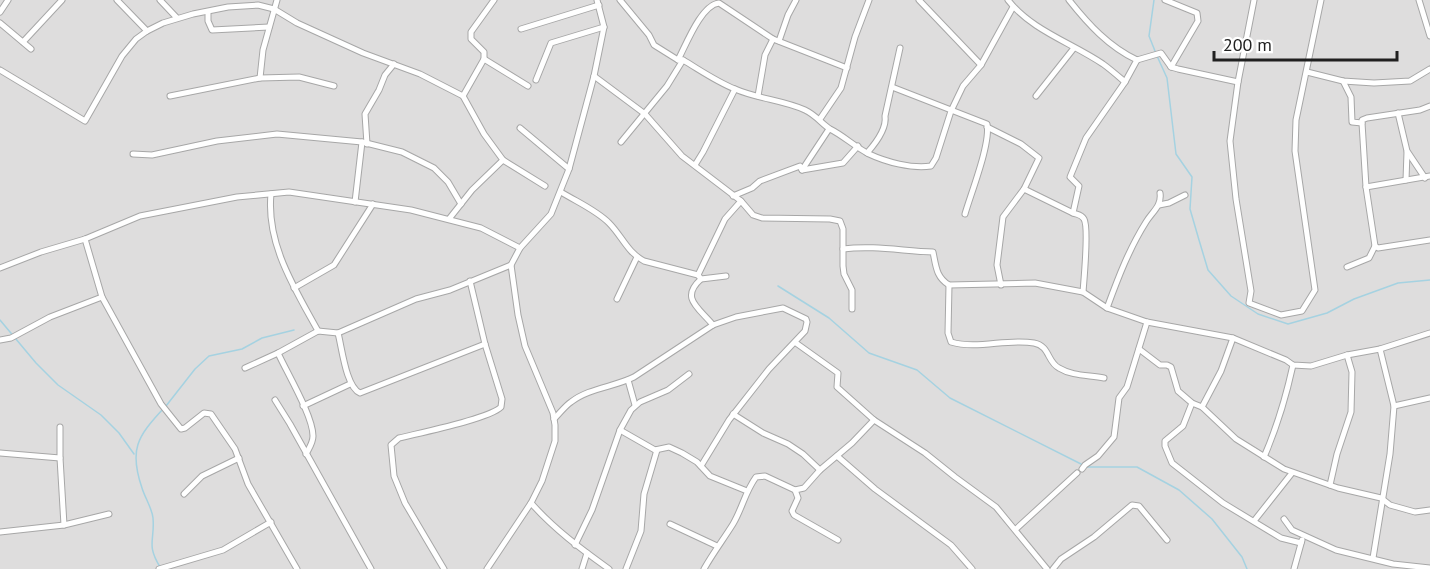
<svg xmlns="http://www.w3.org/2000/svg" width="1430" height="569" font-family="'PT Sans',sans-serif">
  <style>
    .residential { fill: #dedddd }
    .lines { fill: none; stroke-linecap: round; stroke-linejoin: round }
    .stream { stroke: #a5d2e1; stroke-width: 1.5 }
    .minor-casing { stroke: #a7a7a7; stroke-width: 7 }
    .minor { stroke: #fff; stroke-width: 5 }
  </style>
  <rect width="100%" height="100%" fill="#f1eee6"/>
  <rect class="residential" x="0" y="0" width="1430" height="569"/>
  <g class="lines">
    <g class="stream">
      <polyline points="1154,0 1149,36 1155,51"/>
      <polyline points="1157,56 1167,78 1176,154 1192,177 1190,209 1199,240 1208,270 1231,296 1258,314 1288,324 1327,313 1354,299 1398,283 1430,280"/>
      <polyline points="778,286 829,318 869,353 917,370 950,398 1083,465"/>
      <polyline points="0,320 36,363 58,385 101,415 119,433 134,454"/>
      <polyline points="166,406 195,369 209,356 242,349 262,338 294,330"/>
      <polyline points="1087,467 1137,467 1179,490 1212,519 1242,557 1247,569"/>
      <path d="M160,567C146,544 155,541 153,518C152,508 145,498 142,488C129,450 137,437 163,409"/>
    </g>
    <defs>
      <g id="minor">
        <polyline points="117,0 147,31"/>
        <polyline points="160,0 177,18"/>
        <path d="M620,0L649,35L654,45L678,60H683C700,70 717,82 735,89C758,99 783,100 805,110C816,115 823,125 830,129C844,136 855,147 869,154C886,162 912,169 931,166L936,158L951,111L963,86L981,65L1013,7"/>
        <polyline points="919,0 981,65"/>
        <path d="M1008,0C1031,30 1072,43 1103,64C1110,69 1118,76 1125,82"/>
        <path d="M1069,0C1088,24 1109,47 1137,60L1161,53L1171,67L1178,69L1238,82"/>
        <polyline points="1165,0 1197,13 1198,21 1171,67"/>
        <polyline points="1254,0 1238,82 1230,141 1236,199 1251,291 1249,303 1281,315 1302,311 1315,290 1295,151 1296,120 1321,0"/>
        <polyline points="1419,0 1430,36"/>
        <polyline points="0,12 8,0"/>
        <polyline points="208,13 208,21 212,30 269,27"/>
        <polyline points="0,23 31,49"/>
        <polyline points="521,29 599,5"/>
        <polyline points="779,41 788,15 796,0"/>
        <polyline points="23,42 62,0"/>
        <polyline points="484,59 528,86"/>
        <path d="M678,60C686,45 701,5 719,3L773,39L847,68"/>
        <polyline points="0,70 85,121 122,56 136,39 147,31 163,23 193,14 228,7 258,5 274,9 297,23 363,53 420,74 463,96 484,134 503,160 472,190 449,219"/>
        <polyline points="1307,72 1343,81 1374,83 1410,81 1430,69"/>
        <polyline points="594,76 645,114 682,156 741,201 753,215 762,218 830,219 840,221 843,229 843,266 844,274 852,290 852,309"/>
        <polyline points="260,78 263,50 277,0"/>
        <polyline points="536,80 551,43 604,27"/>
        <polyline points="1343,81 1351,97 1352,122 1362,123 1362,120 1367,118 1420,110 1430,106"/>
        <path d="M892,87L987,124C991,143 971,193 965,214"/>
        <polyline points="170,96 260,78 299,77 334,86"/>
        <polyline points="463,96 484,59 484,52 471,39 471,32 494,0"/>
        <polyline points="758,96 765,55 773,39"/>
        <polyline points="1036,96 1074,48"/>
        <polyline points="1398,113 1407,151 1425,178"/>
        <polyline points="820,119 841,88 855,37 869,0"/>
        <polyline points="987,127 1021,144 1039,158 1024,189 1003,217 997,265 1001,285"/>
        <polyline points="520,128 569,169"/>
        <polyline points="621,142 667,86 683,60"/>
        <polyline points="367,144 365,114 379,90 385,75 394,64"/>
        <path d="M867,153C875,144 887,129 885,116L900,48"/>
        <polyline points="133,154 152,155 217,141 277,134 362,142 402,152 434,168 448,182 461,204"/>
        <polyline points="503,160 545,186"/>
        <polyline points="695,165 703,152 735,89"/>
        <polyline points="802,170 843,163 858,146"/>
        <polyline points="1406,180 1407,152"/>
        <polyline points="1366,187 1430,176"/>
        <path d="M1024,189L1073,213C1078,215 1081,214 1084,219C1089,227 1084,279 1083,292"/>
        <path d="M561,192C577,202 596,210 609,223C622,236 627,252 644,261L698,275"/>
        <path d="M271,194C266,244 295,289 318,331"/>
        <polyline points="733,196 752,188 760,181 800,166 802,170 829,129"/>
        <polyline points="355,202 362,142"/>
        <polyline points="1159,205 1169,203 1185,195"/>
        <polyline points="1073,213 1079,186 1070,177 1086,138 1125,82 1137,60"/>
        <polyline points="85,239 102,297 161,404 181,429 185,428 204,413 211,414 235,449 248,484 297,569"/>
        <polyline points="1375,246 1378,248 1430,240"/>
        <path d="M843,249C873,245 903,251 933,252C936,266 936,277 949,285L1035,283L1083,292L1107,308L1147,322L1233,338L1286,360L1293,365L1311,366L1347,355L1380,349L1430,333"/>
        <polyline points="1347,267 1369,258 1375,246 1366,187 1362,123"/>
        <polyline points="0,268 41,252 85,239 140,216 237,197 289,192 411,210 481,228 520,248"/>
        <polyline points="701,279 726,276"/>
        <path d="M949,285L948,333L951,342C978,350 1007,338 1034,343C1050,346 1047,362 1059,368C1072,376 1089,375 1104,378"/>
        <polyline points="294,288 334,265 373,204"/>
        <polyline points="617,299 637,257"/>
        <path d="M1107,308C1118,278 1129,249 1146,222C1152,212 1162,206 1160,193"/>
        <path d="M713,325C698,307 680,298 701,279L698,275L725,219L741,201"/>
        <path d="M338,333C342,348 346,387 360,393L485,344"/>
        <polyline points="0,340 11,338 50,317 102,297"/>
        <polyline points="796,343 838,373 837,387 874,420 925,453 955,477 996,507 1047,569"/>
        <polyline points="1139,349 1160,365 1167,365 1171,367 1178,391 1192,403 1202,407 1236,439 1284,469 1338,488 1381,498 1390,505 1415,512 1430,510"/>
        <path d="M278,353C287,373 313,416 313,436C313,443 309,448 306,454"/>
        <polyline points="245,368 278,353 318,331 338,333 416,299 450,290 511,265"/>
        <polyline points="628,380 635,405"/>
        <polyline points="275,400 290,424 371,569"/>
        <polyline points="1192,403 1183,426 1165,441 1165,446 1172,463 1223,503 1281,538 1301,543"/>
        <polyline points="303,406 350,384"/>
        <polyline points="1394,406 1430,398"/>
        <polyline points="1202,407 1221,371 1233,338"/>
        <polyline points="733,414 763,433 788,444 803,454 820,470"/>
        <path d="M554,419C560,413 565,406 571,402C589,388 614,387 634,377L713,325L736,317L783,308L806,319L807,322L805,331L769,369L729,420L701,466"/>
        <polyline points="60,427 60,458 64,525"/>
        <polyline points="620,430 655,450 669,447 682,453 697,462 710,476 747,491"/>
        <polyline points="0,453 60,458"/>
        <polyline points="837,456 875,489 951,545 972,569"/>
        <path d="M1264,457C1277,427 1286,397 1293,365"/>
        <polyline points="1082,469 1085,465 1098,456 1114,437 1119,398 1127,387 1147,322"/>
        <polyline points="1330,485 1337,454 1351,412 1352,372 1347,355"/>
        <polyline points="795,490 798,498 792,511 794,515 838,540"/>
        <polyline points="184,494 202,476 239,458"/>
        <path d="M531,503C554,529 581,549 609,569"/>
        <polyline points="1284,519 1292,530 1336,550 1393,564 1430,568"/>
        <polyline points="1254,521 1292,473"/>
        <polyline points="670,524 717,546"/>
        <polyline points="1016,529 1077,473"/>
        <polyline points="0,532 64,525 109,514"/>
        <polyline points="575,545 592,510 620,430 631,410 640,402 668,390 689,374"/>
        <polyline points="1373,558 1390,454 1394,406 1380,349"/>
        <polyline points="159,569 223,550 271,522"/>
        <path d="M444,569L405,503L394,476L391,445L399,438C419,433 489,419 501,407L502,399L485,344L470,281"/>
        <polyline points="487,569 531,503 542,481 555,441 555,425 553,413 525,346 518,315 511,265 520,248 551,214 569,169 594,76 604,27 597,0"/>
        <polyline points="582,569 587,553"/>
        <polyline points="626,569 641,531 644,494 657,450"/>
        <path d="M704,569C713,553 723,540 733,524C742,509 745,492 756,477L765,476L795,490L804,488L820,470L852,443L874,420"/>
        <polyline points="1053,569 1061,559 1094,537 1132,505 1139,506 1167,540"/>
        <polyline points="1294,569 1302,540"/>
      </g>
    </defs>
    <use href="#minor" class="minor-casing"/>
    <use href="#minor" class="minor"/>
  </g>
  <path d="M1214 51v9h183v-9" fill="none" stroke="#202020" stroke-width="3"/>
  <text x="1223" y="51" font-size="18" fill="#202020" stroke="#ffffff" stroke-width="4.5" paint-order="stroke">200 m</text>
</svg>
